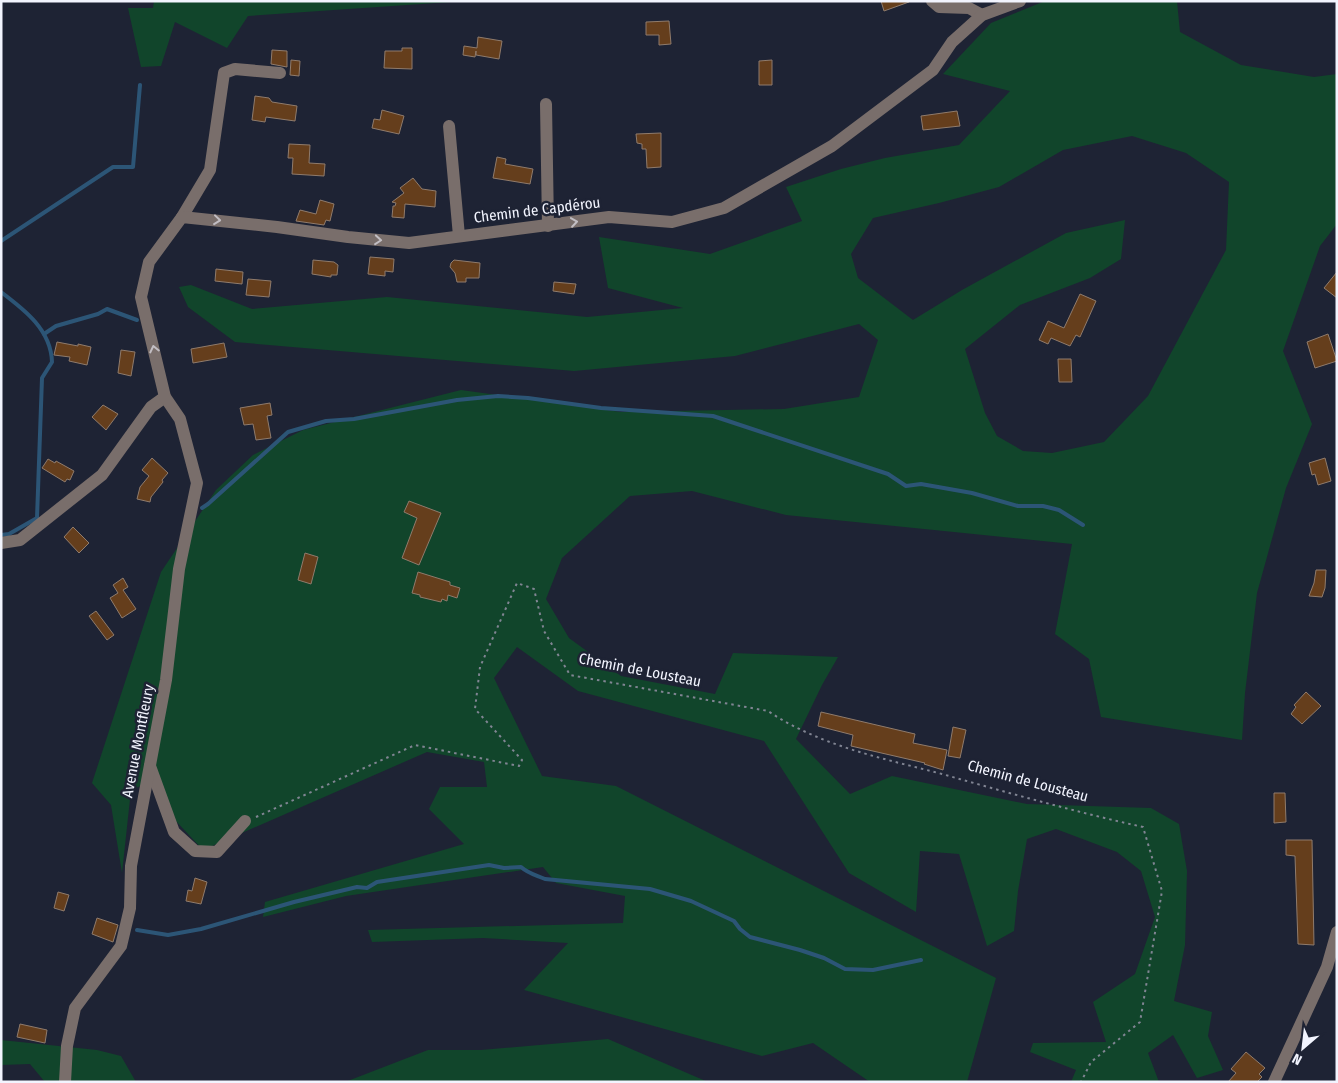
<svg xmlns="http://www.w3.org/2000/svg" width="1338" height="1083" font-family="'Fira Sans Condensed',sans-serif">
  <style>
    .green { fill: #11452b; fill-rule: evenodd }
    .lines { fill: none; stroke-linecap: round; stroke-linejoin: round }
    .stream { stroke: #2c5576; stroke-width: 4 }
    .building { fill: #653e1c; stroke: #8f7b6c }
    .path { stroke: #818593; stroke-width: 2; stroke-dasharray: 2.5 4; stroke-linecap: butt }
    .minor { stroke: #796e6b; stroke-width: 12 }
    .oneway { stroke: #c2bec3 }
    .labels { text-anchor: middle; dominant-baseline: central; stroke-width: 5; stroke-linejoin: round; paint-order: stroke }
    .street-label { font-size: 15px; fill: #f2f4fe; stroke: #1e2334 }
  </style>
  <rect width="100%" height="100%" fill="#1e2334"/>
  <g class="green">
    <polygon points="154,1 465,1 248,16 227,48 175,22 161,66 141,67 128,8 153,8"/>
    <path d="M1045,1H1177L1180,32L1241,65L1314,77L1337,74V224L1320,246L1283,351L1312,424L1286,488L1257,593L1245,693L1242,740L1101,717L1089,659L1055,634L1072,544L786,515L692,491L630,496L562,558L546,599L569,638L621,676L715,694L733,653L838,657L822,685L796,739L850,794L892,776L1027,804L1151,808L1179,824L1187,871L1185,945L1174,1001L1212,1012L1208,1036L1223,1070L1197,1078L1173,1035L1148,1053L1159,1082H1071L1076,1070L1030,1052L1033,1043L1106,1042L1093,1002L1135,974L1155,917L1141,871L1117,852L1056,829L1027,839L1018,891L1014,931L987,946L959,854L920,851L916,912L849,873L764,741L578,691L517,647L494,678L542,776L616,786L996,978L967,1082H870L813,1043L762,1056L524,990L568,943L483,938L372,942L368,930L623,923L625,896L556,883L543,867L346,896L263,917L265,902L464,844L429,809L440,787H487L484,762L427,752L203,850L160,804L152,781L131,790L122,873L111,805L92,783L161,572L216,490L253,455L303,430L461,390L621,412L784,409L859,397L878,340L859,324L735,356L574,371L235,342L188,307L179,287L191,285L252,309L387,297L587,317L683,308L608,288L599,237L710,254L802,221L786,187L841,169L885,158L959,145L1010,91L943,74L991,23ZM1132,136L1186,153L1229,182L1226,250L1148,396L1104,442L1052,453L1023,451L997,436L985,413L965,349L1020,305L1090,278L1121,259L1125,220L1066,233L962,290L913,320L858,278L851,254L873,218L939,203L999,187L1063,150Z"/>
    <polygon points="608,1039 708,1082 345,1082 428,1050 481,1050"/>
    <polygon points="1,1040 97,1050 121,1056 136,1082 45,1082 30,1064 1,1065"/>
  </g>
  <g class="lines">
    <g class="stream">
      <polyline points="1,241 113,167 133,167 140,85"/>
      <path d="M1,292C25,310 51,330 52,362L42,378L37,518L9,534L1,535"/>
      <polyline points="44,334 56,326 98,314 107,309 137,320"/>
      <polyline points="202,508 208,504 288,432 326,421 354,419 457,400 498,396 528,398 601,408 713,416 888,474 906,486 921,484 972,493 1018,506 1043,506 1059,510 1083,525"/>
      <path d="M137,930L168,935L201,929L294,902L357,887L367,888L377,882L489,865L504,868L521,867C529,874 536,875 545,879L650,889L691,901L734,921L740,929L750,937L800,950L824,958L845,969L873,970L921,960"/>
    </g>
  </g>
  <g class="building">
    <polygon points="881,1 909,1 909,2 884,11"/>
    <polygon points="669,21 671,44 659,45 659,35 646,35 646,22"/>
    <polygon points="478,37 502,41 499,59 476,55 476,51 475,57 463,55 464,46 477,48"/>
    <polygon points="402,48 412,48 412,69 384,68 385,51 402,51"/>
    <polygon points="272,50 287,51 287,67 271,64"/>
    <polygon points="291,60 300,61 299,76 290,75"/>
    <polygon points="772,60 772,85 759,85 759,61"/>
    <polygon points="255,96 269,98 272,102 297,106 295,121 266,117 265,122 252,120"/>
    <polygon points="382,110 404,116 399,134 372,128 374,119 380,120"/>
    <polygon points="957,111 960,126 923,130 921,116"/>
    <polygon points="661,133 661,167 647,168 646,149 642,149 642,144 637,143 636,134"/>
    <polygon points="289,144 310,145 309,163 325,164 324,176 292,174 293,158 288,158"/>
    <polygon points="497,157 506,159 505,164 533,169 530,184 493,178"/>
    <polygon points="413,178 422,189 436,191 435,207 405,204 404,218 392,217 393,206 395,206 396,203 392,202 404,193 400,188"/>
    <polygon points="320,200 334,204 330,221 326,220 324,225 296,221 300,210 316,214"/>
    <polygon points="370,257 394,259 393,272 385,271 385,276 368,274"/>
    <polygon points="313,260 334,262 338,265 337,275 331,275 331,277 312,274"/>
    <polygon points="454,260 480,263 479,278 466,278 466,282 457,282 455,273 450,267 451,263"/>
    <polygon points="216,269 243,272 242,284 215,281"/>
    <polygon points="1337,272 1337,298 1324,288"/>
    <polygon points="248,279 271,281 269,297 246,295"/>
    <polygon points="554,282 576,284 574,294 553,291"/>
    <polygon points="1080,294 1096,301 1080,337 1076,335 1070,346 1051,338 1048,344 1039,340 1048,321 1064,328"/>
    <polygon points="1328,334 1337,361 1315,368 1307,342"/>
    <polygon points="57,342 78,346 78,344 91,347 87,365 69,361 70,357 54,355"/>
    <polygon points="224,343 227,357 193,363 191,349"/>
    <polygon points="121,350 135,352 131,376 118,373"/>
    <polygon points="1058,359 1071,359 1072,382 1059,382"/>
    <polygon points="270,403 272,415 267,416 271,438 256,440 253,424 244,425 240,408"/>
    <polygon points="103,405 118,414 106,430 92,417"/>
    <polygon points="152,458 168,473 162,480 163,482 151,497 150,502 137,499 140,487 149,476 142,470"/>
    <polygon points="1325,458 1331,481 1318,485 1315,474 1312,475 1309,463"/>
    <polygon points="48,459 55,463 56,461 74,471 70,480 67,479 65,482 42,468"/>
    <polygon points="409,501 441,513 419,565 402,558 417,518 404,512"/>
    <polygon points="73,527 89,543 79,553 64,537"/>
    <polygon points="305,553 318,557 311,584 298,580"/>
    <polygon points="1316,570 1326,570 1325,588 1322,597 1309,596 1314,583"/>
    <polygon points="418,572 450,582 450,585 460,588 457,598 448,595 447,601 442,599 441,602 420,597 420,595 412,593"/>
    <polygon points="123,578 128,587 123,590 136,609 122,618 110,598 118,593 113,585"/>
    <polygon points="96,611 114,635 107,640 89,616"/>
    <polygon points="1306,692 1321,706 1302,724 1291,714 1296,707 1294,705"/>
    <polygon points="821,712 915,734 913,743 947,750 943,770 924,764 925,763 851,746 853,735 818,726"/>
    <polygon points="953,727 966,730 960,758 948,756"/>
    <polygon points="1274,793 1285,793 1286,822 1274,823"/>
    <polygon points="1286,840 1312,840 1314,945 1298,944 1295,856 1286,855"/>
    <polygon points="195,878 207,882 201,904 186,901 188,890 192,891"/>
    <polygon points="58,892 69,895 64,911 54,908"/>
    <polygon points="97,918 118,925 113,942 92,934"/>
    <polygon points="20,1024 47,1030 45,1043 17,1037"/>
    <polygon points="1246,1052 1265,1068 1259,1074 1262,1077 1257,1082 1228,1082 1236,1073 1231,1069"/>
  </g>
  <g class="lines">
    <path class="path" d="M256,817L415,745L519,766L522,760L475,709L480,667L517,583L534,589L544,631L570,675L768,711C820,746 882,758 942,774C1009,793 1076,812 1143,827L1162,891L1140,1022L1091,1062L1081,1082"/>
    <g class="minor">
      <polyline points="932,1 939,7 969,8 982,15"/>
      <polyline points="546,104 548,226"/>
      <polyline points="449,126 459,236"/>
      <polyline points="182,217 210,170 224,73 235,69 280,73"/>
      <polyline points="1,543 20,540 102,475 151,407 165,397"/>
      <polyline points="150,766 174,832 195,851 217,852 245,821"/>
      <polyline points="65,1082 67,1046 75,1008 121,946 130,908 131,866 166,680 179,569 197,483 180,419 165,397 141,297 149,262 182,217 277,227 348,237 409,243 609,217 672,222 724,208 832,146 933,70 952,42 982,15 1020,1"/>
      <polyline points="1274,1082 1327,967 1337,932"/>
    </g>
  </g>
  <defs><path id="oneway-chevron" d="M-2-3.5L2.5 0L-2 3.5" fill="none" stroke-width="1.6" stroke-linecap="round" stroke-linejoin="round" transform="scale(1.25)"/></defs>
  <g class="oneway">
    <use href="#oneway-chevron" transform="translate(217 220) rotate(6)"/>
    <use href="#oneway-chevron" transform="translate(574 222) rotate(-8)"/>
    <use href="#oneway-chevron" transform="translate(378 240) rotate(5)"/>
    <use href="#oneway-chevron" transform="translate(154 349) rotate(-103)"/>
  </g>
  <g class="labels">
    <g class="street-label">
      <text transform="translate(537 210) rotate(-7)">Chemin de Capdérou</text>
      <text transform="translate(640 670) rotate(11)">Chemin de Lousteau</text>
      <text transform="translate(138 741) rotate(-79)">Avenue Montfleury</text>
      <text transform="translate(1028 781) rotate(15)">Chemin de Lousteau</text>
    </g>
  </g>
  <rect width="1338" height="1083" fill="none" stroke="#f2f4fe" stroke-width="5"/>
  <g transform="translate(1303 1048) rotate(208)" stroke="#1e2334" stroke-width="4" paint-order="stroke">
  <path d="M0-4L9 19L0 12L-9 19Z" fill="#f2f4fe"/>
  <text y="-8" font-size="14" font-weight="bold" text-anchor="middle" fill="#f2f4fe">N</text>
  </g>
</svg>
